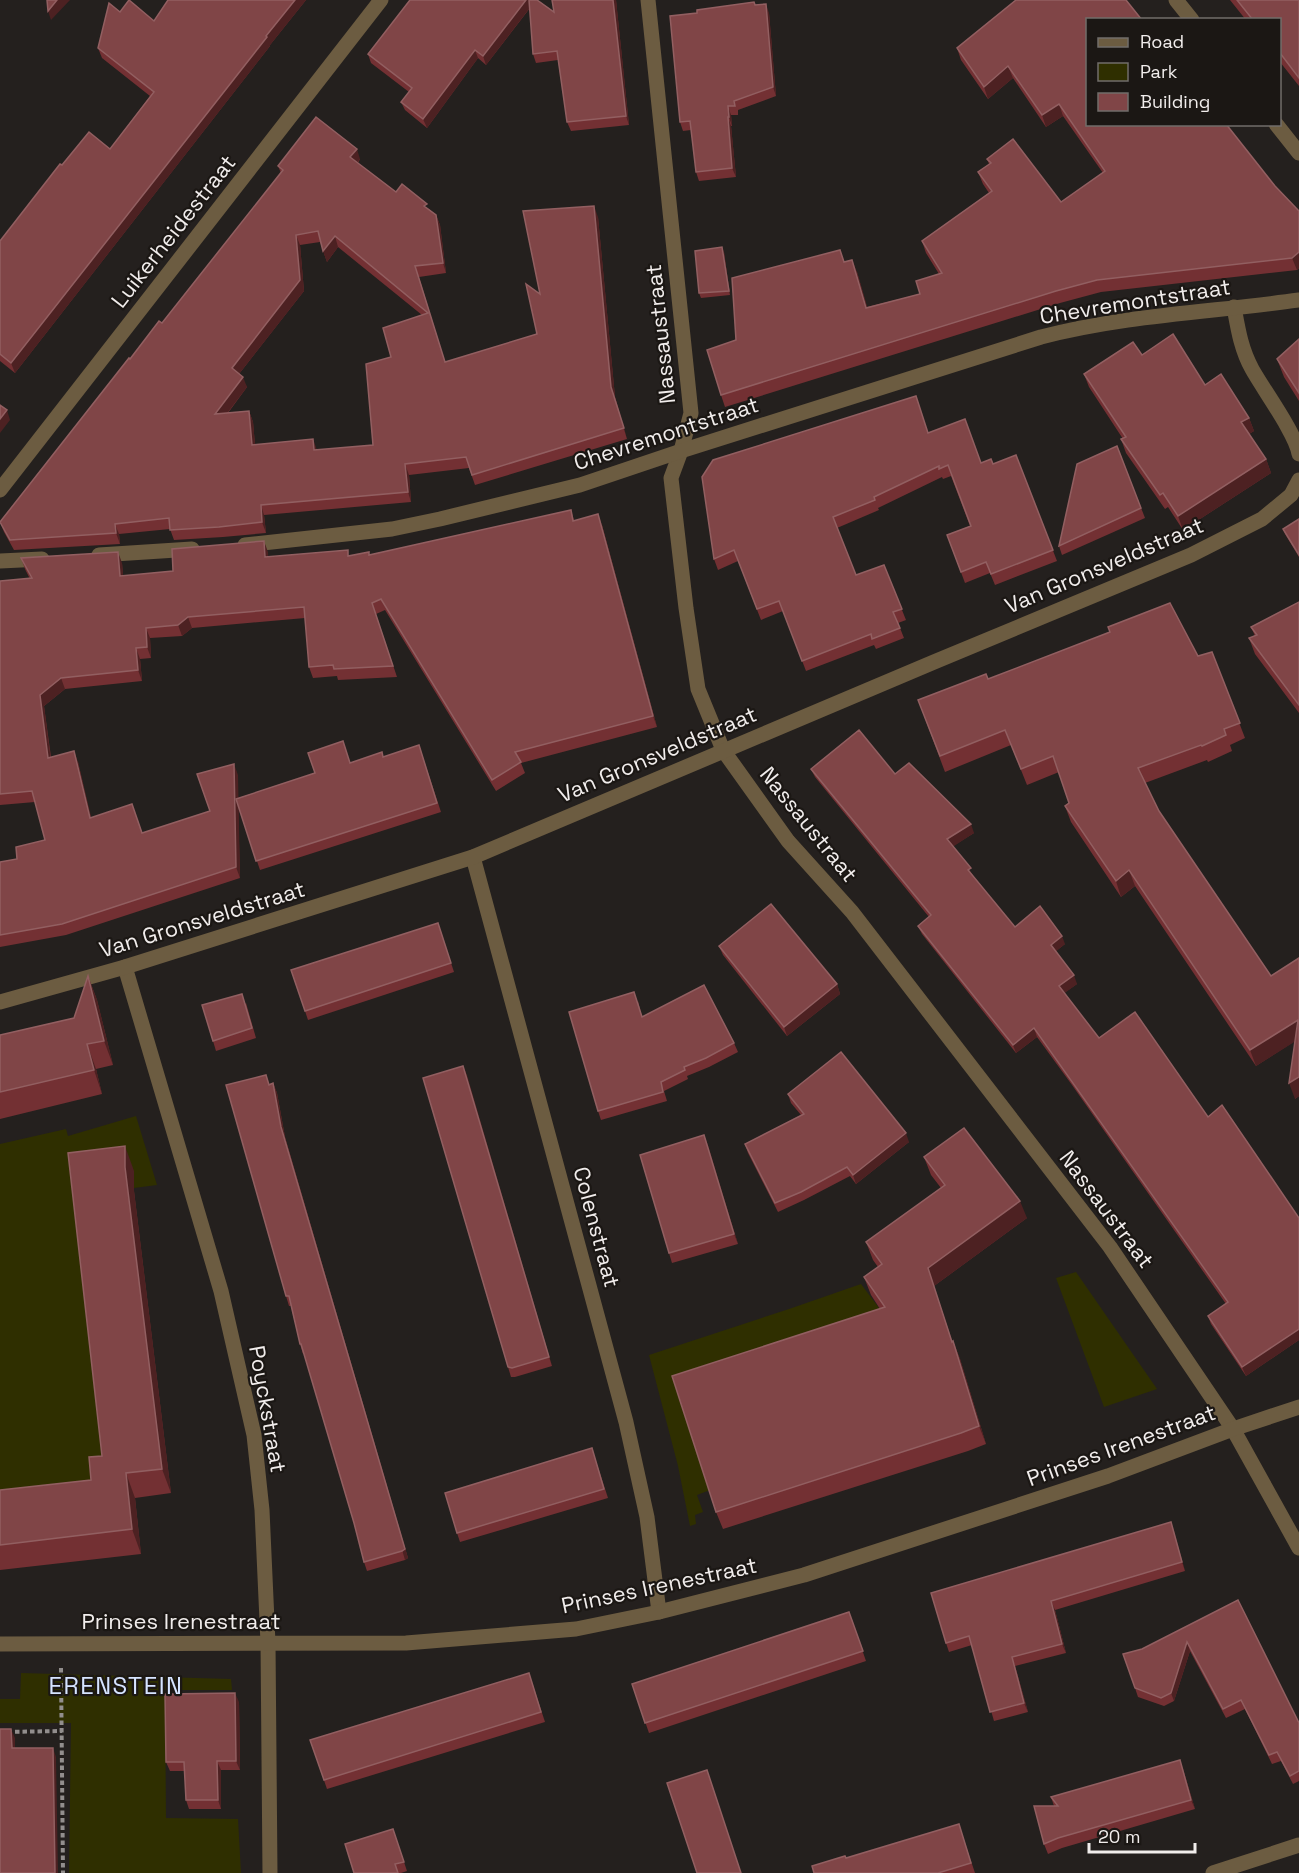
<svg xmlns="http://www.w3.org/2000/svg" width="1299" height="1873" font-family="'Space Grotesk',sans-serif">
  <style>
    .green { fill: #2f2f00 }
    .lines { fill: none; stroke-linecap: round; stroke-linejoin: round }
    .path { stroke: #928e8d; stroke-width: 4; stroke-dasharray: 4.5 3; stroke-linecap: butt }
    .minor { stroke: #6c5c41; stroke-width: 15 }
    .wall { fill: #733033; fill-rule: evenodd }
    .shaded-wall { fill: #4d2122 }
    .building { fill: #804547; stroke: #925f61; stroke-width: 1.5; fill-rule: evenodd }
    .labels { text-anchor: middle; dominant-baseline: central; stroke-width: 4.5; stroke-linejoin: round; paint-order: stroke }
    .street-label { font-size: 22px; fill: #f1edec; stroke: #1b1714 }
    .neighbourhood-label { font-size: 24px; letter-spacing: 1.5px; fill: #d6e4ff; stroke: #1b1714 }
  </style>
  <rect width="100%" height="100%" fill="#24201e"/>
  <g class="green">
    <polygon points="136,1116 157,1185 134,1188 111,1480 0,1495 0,1144 66,1129 68,1136"/>
    <polygon points="1076,1272 1157,1389 1104,1407 1056,1278"/>
    <polygon points="861,1284 882,1312 710,1490 697,1495 703,1512 695,1515 696,1524 690,1526 678,1466 649,1355 789,1309"/>
    <polygon points="21,1673 231,1679 232,1690 165,1690 166,1818 238,1819 241,1873 69,1873 71,1723 0,1723 0,1699 20,1699"/>
  </g>
  <g class="lines">
    <g class="path">
      <polyline points="61,1668 63,1873"/>
      <polyline points="0,1732 62,1731"/>
    </g>
    <g class="minor">
      <polyline points="648,0 691,413 681,451 671,478 686,608 698,689 723,750 788,841 852,912 1110,1247 1233,1429 1299,1548"/>
      <polyline points="1176,0 1192,20"/>
      <polyline points="1276,124 1299,153"/>
      <path d="M1234,307C1238,329 1241,349 1252,369C1263,389 1296,434 1299,454"/>
      <polyline points="0,490 381,0"/>
      <path d="M245,545L392,529L440,519L580,485L681,451L1041,337C1125,315 1213,312 1299,300"/>
      <polyline points="99,555 192,549"/>
      <polyline points="0,561 42,559"/>
      <polyline points="473,857 626,1422 647,1517 659,1612"/>
      <polyline points="125,967 221,1291 254,1435 262,1510 268,1643 270,1873"/>
      <polyline points="0,1002 125,967 473,857 934,662 1191,555 1262,519 1291,495 1299,480"/>
      <polyline points="0,1644 406,1643 576,1629 659,1612 804,1575 1108,1476 1233,1429 1299,1407"/>
      <polyline points="1213,1873 1299,1845"/>
    </g>
  </g>
  <g class="wall">
    <polygon points="168,0 306,0 270,45 270,46 15,373 0,361 0,241 62,165 110,149 150,96 102,58 98,48 120,12 154,21"/>
    <polygon points="537,0 554,12 552,0 616,0 629,125 571,131 567,122 558,60 536,63 533,54 530,8 486,65 478,58 427,128 405,110 401,102 409,92 371,63 368,54"/>
    <polygon points="1016,0 1126,0 1275,186 1299,211 1299,268 1297,270 1101,292 1060,303 725,407 721,395 736,340 845,262 857,272 867,307 920,294 939,274 926,253 922,241 989,193 983,184 978,172 989,164 987,159 1061,202 1103,173 1063,116 1046,127 1013,78 988,99 961,60 957,48"/>
    <polygon points="1230,0 1299,0 1299,86 1280,62 1280,20 1246,20"/>
    <polygon points="754,2 756,5 769,13 776,96 738,110 738,115 731,115 732,126 731,126 736,177 699,181 696,172 691,130 683,131 680,122 697,13"/>
    <path d="M360,159L358,163L396,192L429,209L436,215L440,225L446,273L419,277L445,362L537,334L540,294L598,217L615,397L627,439L475,485L469,468L409,475L411,502L264,515L266,533L223,537L174,540L170,529L119,534L120,544L14,550L4,532L0,522L130,359L162,323L281,173L278,166ZM320,242L327,262L338,247L422,315L391,357L373,445L317,450L255,445L253,422L249,411L228,413L247,387L239,374L304,291L300,245Z"/>
    <polygon points="724,252 730,295 701,298 699,293"/>
    <polygon points="1299,339 1299,401 1284,377 1277,359"/>
    <polygon points="1142,355 1205,385 1249,418 1254,431 1249,434 1266,459 1271,473 1183,530 1168,507 1165,509 1126,453 1121,439 1123,439 1089,387 1084,374"/>
    <polygon points="929,433 981,463 993,464 1016,455 1057,561 995,585 990,573 965,583 947,535 970,526 951,476 943,479 942,477 878,508 879,510 837,528 856,575 884,565 906,620 898,623 904,638 876,649 874,645 806,671 783,611 761,620 738,561 718,570 714,559"/>
    <polygon points="1117,446 1145,518 1062,555 1059,546"/>
    <polygon points="571,510 574,520 602,525 657,727 521,763 525,773 496,791 385,610 376,614 397,677 338,680 337,676 313,678 309,667 305,618 192,628 182,636 150,638 151,658 140,659 142,681 65,689 44,706 51,757 78,762 91,818 142,833 210,811 238,775 238,798 350,763 384,757 419,745 441,812 260,870 238,805 240,878 66,935 0,947 0,862 17,859 45,840 35,802 0,805 0,581 30,579 25,569 21,558 122,563 123,576 173,571 268,552 268,557 369,555"/>
    <polygon points="1299,519 1299,557 1285,534 1283,529"/>
    <polygon points="1299,602 1299,713 1255,654 1249,638 1255,636 1251,627"/>
    <polygon points="1212,652 1245,738 1230,745 1232,751 1208,762 1207,760 1145,783 1159,811 1271,976 1299,958 1299,1096 1295,1099 1295,1041 1256,1066 1135,886 1121,897 1071,822 1065,806 1069,803 1059,772 1027,785 1011,745 945,772 924,716 988,679 1198,656"/>
    <polygon points="811,769 895,774 974,833 953,846 974,877 1015,927 1065,944 1056,951 1077,984 1064,993 1099,1038 1208,1117 1299,1218 1299,1340 1246,1376 1211,1324 1208,1316 1226,1304 1072,1085 1037,1037 1016,1053 922,934 918,926 929,917 815,777"/>
    <polygon points="438,923 454,972 308,1020 305,1011"/>
    <polygon points="719,946 837,984 840,994 787,1036 723,955"/>
    <polygon points="88,976 97,1000 113,1065 96,1069 102,1094 0,1119 0,1035 74,1018"/>
    <polygon points="638,1001 642,1017 734,1043 738,1052 709,1067 687,1076 688,1079 664,1091 667,1101 601,1120 598,1111"/>
    <polygon points="246,1003 256,1038 216,1051 213,1041"/>
    <polygon points="463,1066 552,1366 515,1377 511,1377 508,1367"/>
    <polygon points="266,1075 269,1084 273,1083 277,1093 285,1137 408,1558 405,1560 367,1571 364,1562 354,1523 304,1353 303,1354 300,1344 291,1306 289,1306 286,1296"/>
    <polygon points="788,1094 909,1142 856,1184 850,1176 804,1200 778,1212 748,1153 745,1144 801,1115 791,1103"/>
    <polygon points="704,1135 738,1244 672,1263 669,1253"/>
    <polygon points="924,1157 1027,1218 934,1286 952,1341 953,1341 960,1359 986,1444 968,1451 723,1529 716,1512 880,1309 871,1295 864,1277 878,1267 873,1260 866,1242 941,1188 931,1175"/>
    <polygon points="134,1171 134,1191 171,1493 135,1498 141,1554 0,1570 0,1490 91,1480 102,1456"/>
    <polygon points="595,1458 608,1498 460,1542 457,1533"/>
    <polygon points="1171,1522 1185,1571 1055,1610 1066,1653 1015,1666 1028,1712 994,1721 972,1645 949,1652 946,1643"/>
    <polygon points="1238,1600 1299,1723 1299,1781 1293,1784 1281,1761 1272,1764 1245,1709 1226,1718 1190,1651 1174,1701 1164,1706 1138,1697 1135,1688 1142,1649"/>
    <polygon points="849,1612 866,1661 649,1733 632,1684"/>
    <polygon points="532,1682 545,1722 327,1789 310,1740"/>
    <polygon points="239,1702 240,1770 221,1770 221,1809 189,1809 186,1800 185,1771 170,1771 166,1762"/>
    <polygon points="1183,1769 1195,1809 1062,1848 1048,1854 1044,1844 1054,1806 1051,1797"/>
    <polygon points="393,1829 407,1871 401,1873 354,1873"/>
    <polygon points="962,1834 975,1873 814,1873 846,1858"/>
  </g>
  <g class="shaded-wall">
    <polygon points="57,0 70,0 51,20 48,11"/>
    <polygon points="295,0 306,0 270,45 270,46 15,373 11,363 266,36"/>
    <polygon points="526,0 530,0 532,5 486,65 483,56"/>
    <polygon points="613,0 616,0 629,125 626,116"/>
    <polygon points="766,4 769,13 776,96 773,87"/>
    <polygon points="475,50 478,58 427,128 423,119"/>
    <polygon points="1008,66 1013,78 988,99 984,87"/>
    <polygon points="1059,104 1063,116 1046,127 1042,115"/>
    <polygon points="728,106 731,115 732,126 729,117"/>
    <polygon points="728,117 731,126 736,177 732,168"/>
    <polygon points="357,149 360,159 354,167 350,157"/>
    <polygon points="594,206 598,217 615,397 627,439 611,387"/>
    <polygon points="436,215 440,225 446,273 443,263"/>
    <polygon points="296,235 300,245 304,291 235,379 232,368"/>
    <polygon points="335,236 338,247 327,262 323,251"/>
    <polygon points="722,247 724,252 730,295 729,291"/>
    <polygon points="1299,252 1299,268 1297,270 1292,258"/>
    <polygon points="852,260 857,272 871,320 866,308"/>
    <polygon points="243,377 247,387 219,424 215,414"/>
    <polygon points="7,410 10,420 0,433 0,419"/>
    <polygon points="249,411 253,422 256,455 252,445"/>
    <polygon points="1249,418 1254,431 1246,436 1241,422"/>
    <polygon points="313,439 317,450 318,461 314,450"/>
    <polygon points="1266,459 1271,473 1183,530 1178,516"/>
    <polygon points="405,464 409,475 411,502 408,492"/>
    <polygon points="261,505 264,515 266,533 262,522"/>
    <polygon points="598,514 602,525 657,727 653,716"/>
    <polygon points="115,524 119,534 120,544 116,533"/>
    <polygon points="264,541 268,552 269,568 265,557"/>
    <polygon points="118,552 122,563 124,587 120,576"/>
    <polygon points="188,617 192,628 182,636 178,625"/>
    <polygon points="146,628 150,638 151,658 147,647"/>
    <polygon points="136,648 140,659 142,681 138,670"/>
    <polygon points="61,678 65,689 44,706 52,769 48,758 40,695"/>
    <polygon points="74,751 78,762 94,829 90,818"/>
    <polygon points="234,764 238,775 240,878 236,867"/>
    <polygon points="971,824 974,833 951,848 947,839"/>
    <polygon points="1129,870 1135,886 1121,897 1116,881"/>
    <polygon points="1062,936 1065,944 1054,953 1051,945"/>
    <polygon points="1074,975 1077,984 1062,995 1059,986"/>
    <polygon points="88,976 97,1000 113,1065 104,1041"/>
    <polygon points="837,984 840,994 787,1036 784,1027"/>
    <polygon points="1298,1020 1299,1039 1256,1066 1250,1050"/>
    <polygon points="1034,1028 1037,1037 1016,1053 1013,1045"/>
    <polygon points="87,1044 96,1069 102,1094 94,1070"/>
    <polygon points="463,1066 467,1075 552,1366 549,1357"/>
    <polygon points="1299,1077 1299,1096 1295,1099 1289,1083"/>
    <polygon points="273,1083 277,1093 285,1137 408,1558 405,1560 281,1127"/>
    <polygon points="906,1133 909,1142 856,1184 853,1175"/>
    <polygon points="704,1135 708,1145 738,1244 734,1234"/>
    <polygon points="125,1146 134,1171 134,1191 171,1493 162,1469 125,1167"/>
    <polygon points="1020,1201 1027,1218 934,1286 958,1359 928,1268"/>
    <polygon points="1299,1329 1299,1340 1246,1376 1242,1367"/>
    <polygon points="953,1341 960,1359 986,1444 979,1426"/>
    <polygon points="126,1473 135,1498 141,1554 132,1529"/>
    <polygon points="1171,1522 1174,1531 1185,1571 1182,1562"/>
    <polygon points="1051,1601 1055,1610 1066,1653 1062,1644"/>
    <polygon points="1187,1642 1190,1651 1174,1701 1171,1693"/>
    <polygon points="1012,1657 1015,1666 1028,1712 1024,1703"/>
    <polygon points="235,1693 239,1702 240,1770 236,1761"/>
    <polygon points="11,1729 15,1738 15,1757 12,1748"/>
    <polygon points="53,1748 56,1757 58,1873 55,1873"/>
    <polygon points="1180,1760 1183,1769 1195,1809 1191,1800"/>
    <polygon points="217,1761 221,1770 221,1809 218,1800"/>
  </g>
  <g class="building">
    <polygon points="47,0 57,0 48,11"/>
    <polygon points="129,0 154,21 168,0 295,0 266,36 267,37 11,363 0,354 0,241 60,164 62,165 89,132 110,149 154,92 98,48 109,3 120,12"/>
    <polygon points="410,0 526,0 483,56 475,50 423,119 401,102 412,88 368,54"/>
    <polygon points="529,0 537,0 554,12 552,0 613,0 626,116 567,122 557,51 533,54"/>
    <polygon points="1016,0 1126,0 1142,20 1088,20 1088,124 1226,124 1275,186 1299,211 1299,252 1292,258 1097,280 1056,291 721,395 707,350 736,340 732,278 840,250 844,262 852,260 866,308 920,294 916,281 942,273 922,241 992,191 978,172 991,163 987,159 1013,139 1061,202 1105,171 1059,104 1042,115 1008,66 984,87 957,48"/>
    <polygon points="1237,0 1299,0 1299,78 1280,53 1280,20 1253,20"/>
    <polygon points="754,2 755,5 766,4 773,87 734,101 735,106 728,106 729,117 728,117 732,168 696,172 690,121 680,122 670,16 697,13 697,10"/>
    <path d="M316,117L357,149L350,157L396,192L402,184L427,204L424,206L436,215L443,263L415,266L445,362L537,334L526,284L540,294L523,211L594,206L611,387L624,428L472,475L466,457L405,464L408,492L261,505L262,522L219,527L170,530L169,518L115,524L116,533L10,540L0,522L129,358L130,359L159,321L162,323L283,170L278,166ZM318,231L323,251L335,236L428,313L383,328L391,357L366,364L373,445L314,450L313,439L252,445L249,411L215,414L243,377L232,368L300,280L296,235Z"/>
    <polygon points="722,247 729,291 699,293 695,251"/>
    <polygon points="1173,334 1205,385 1221,374 1249,418 1241,422 1266,459 1178,516 1163,493 1160,495 1121,439 1126,437 1084,374 1133,342 1142,355"/>
    <polygon points="1299,339 1299,393 1277,359"/>
    <polygon points="916,396 928,433 965,419 981,463 991,459 993,464 1016,455 1053,550 991,574 986,562 961,572 947,535 971,526 948,465 939,469 939,466 874,497 875,500 833,517 856,575 884,565 902,609 893,612 900,628 872,639 871,634 802,661 779,601 757,609 734,550 714,559 702,477 713,460"/>
    <polygon points="0,405 7,410 0,419"/>
    <polygon points="1117,446 1141,508 1059,546 1077,464"/>
    <polygon points="571,510 573,521 598,514 653,716 515,752 521,762 492,780 381,599 372,603 393,666 334,669 333,665 309,667 304,607 188,617 178,625 146,628 147,647 136,648 138,670 61,678 40,695 48,758 74,751 90,818 132,804 142,833 210,811 197,774 234,764 236,867 62,924 0,935 0,862 17,859 16,847 45,840 32,791 0,794 0,581 32,578 21,558 118,552 120,576 173,571 172,549 264,541 265,557 348,550 348,556 369,552 369,555"/>
    <polygon points="1299,519 1299,555 1283,529"/>
    <polygon points="1299,602 1299,705 1249,638 1257,635 1251,627"/>
    <polygon points="1170,603 1198,656 1212,652 1240,723 1224,729 1226,735 1202,746 1201,745 1138,768 1159,811 1271,976 1299,958 1299,1077 1289,1083 1298,1020 1250,1050 1129,870 1116,881 1065,806 1069,803 1053,756 1021,769 1005,730 940,756 918,700 986,674 988,679 1110,632 1108,627"/>
    <polygon points="859,730 895,774 909,763 971,824 947,839 971,868 968,870 1015,927 1040,906 1062,936 1051,945 1074,975 1059,986 1099,1038 1135,1012 1208,1117 1222,1105 1299,1218 1299,1329 1242,1367 1208,1316 1228,1302 1034,1028 1013,1045 918,926 931,915 811,769"/>
    <polygon points="343,741 350,763 382,752 383,757 419,745 437,803 256,861 236,799 315,773 308,753"/>
    <polygon points="771,904 837,984 784,1027 719,946"/>
    <polygon points="438,923 451,963 305,1011 291,970"/>
    <polygon points="88,976 104,1041 87,1044 94,1070 0,1092 0,1035 74,1018"/>
    <polygon points="704,985 734,1043 706,1058 684,1067 685,1070 661,1082 663,1092 598,1111 569,1012 634,992 642,1017"/>
    <polygon points="242,994 252,1028 213,1041 202,1005"/>
    <polygon points="841,1052 906,1133 853,1175 847,1167 801,1192 775,1203 745,1144 804,1114 788,1094"/>
    <polygon points="463,1066 549,1357 512,1368 508,1367 423,1078"/>
    <polygon points="266,1075 269,1085 273,1083 281,1127 405,1549 402,1551 364,1562 354,1523 301,1344 300,1344 289,1296 286,1296 226,1085"/>
    <polygon points="964,1128 1020,1201 928,1268 952,1342 953,1341 979,1426 961,1433 716,1512 672,1376 885,1307 864,1277 882,1264 866,1242 945,1185 924,1157"/>
    <polygon points="704,1135 734,1234 669,1253 640,1155"/>
    <polygon points="125,1146 125,1167 162,1469 126,1473 132,1529 0,1545 0,1490 91,1480 89,1457 102,1456 68,1153"/>
    <polygon points="592,1448 604,1489 457,1533 445,1493"/>
    <polygon points="1171,1522 1182,1562 1051,1601 1062,1644 1012,1657 1024,1703 990,1712 969,1636 946,1643 931,1593"/>
    <polygon points="1238,1600 1299,1723 1299,1771 1290,1776 1277,1752 1269,1755 1241,1700 1223,1709 1187,1642 1171,1693 1161,1698 1135,1688 1123,1654 1142,1649"/>
    <polygon points="849,1612 863,1651 645,1723 632,1684"/>
    <polygon points="529,1673 541,1712 324,1780 310,1740"/>
    <polygon points="235,1693 236,1761 217,1761 218,1800 186,1800 184,1762 166,1762 165,1694"/>
    <polygon points="0,1729 11,1729 12,1748 53,1748 55,1873 0,1873"/>
    <polygon points="1180,1760 1191,1800 1058,1838 1044,1844 1034,1806 1058,1806 1051,1797"/>
    <polygon points="707,1770 741,1873 697,1873 667,1783"/>
    <polygon points="959,1824 971,1863 938,1873 814,1873 812,1866 845,1856 846,1858"/>
    <polygon points="393,1829 404,1862 395,1864 398,1873 354,1873 345,1844"/>
  </g>
  <g class="labels">
    <g class="street-label">
      <text transform="translate(173 231) rotate(-52)">Luikerheidestraat</text>
      <text transform="translate(1135 301) rotate(-9)">Chevremontstraat</text>
      <text transform="translate(660 334) rotate(-96)">Nassaustraat</text>
      <text transform="translate(666 433) rotate(-18)">Chevremontstraat</text>
      <text transform="translate(1104 565) rotate(-23)">Van Gronsveldstraat</text>
      <text transform="translate(657 754) rotate(-23)">Van Gronsveldstraat</text>
      <text transform="translate(809 824) rotate(51)">Nassaustraat</text>
      <text transform="translate(202 919) rotate(-17)">Van Gronsveldstraat</text>
      <text transform="translate(1107 1209) rotate(53)">Nassaustraat</text>
      <text transform="translate(597 1227) rotate(75)">Colenstraat</text>
      <text transform="translate(268 1409) rotate(80)">Poyckstraat</text>
      <text transform="translate(1121 1445) rotate(-20)">Prinses Irenestraat</text>
      <text transform="translate(659 1585) rotate(-12)">Prinses Irenestraat</text>
      <text x="181" y="1621">Prinses Irenestraat</text>
    </g>
    <g class="neighbourhood-label">
      <text x="116" y="1685">ERENSTEIN</text>
    </g>
  </g>
  <rect x="1086" y="18" width="195" height="108" fill="#1b1714" stroke="#716d6a" stroke-width="1.5"/>
  <rect x="1098" y="38" width="30" height="9" fill="#6c5c41" stroke="#716d6a" stroke-width="1.5"/>
  <text x="1140" y="48" font-size="18" fill="#f1edec">Road</text>
  <rect x="1098" y="63" width="30" height="18" fill="#2f2f00" stroke="#716d6a" stroke-width="1.5"/>
  <text x="1140" y="78" font-size="18" fill="#f1edec">Park</text>
  <rect x="1098" y="93" width="30" height="18" fill="#804547" stroke="#716d6a" stroke-width="1.5"/>
  <text x="1140" y="108" font-size="18" fill="#f1edec">Building</text>
  <path d="M1089 1843v9h106v-9" fill="none" stroke="#f1edec" stroke-width="3"/>
  <text x="1098" y="1843" font-size="18" fill="#f1edec" stroke="#1b1714" stroke-width="4.5" paint-order="stroke">20 m</text>
</svg>
